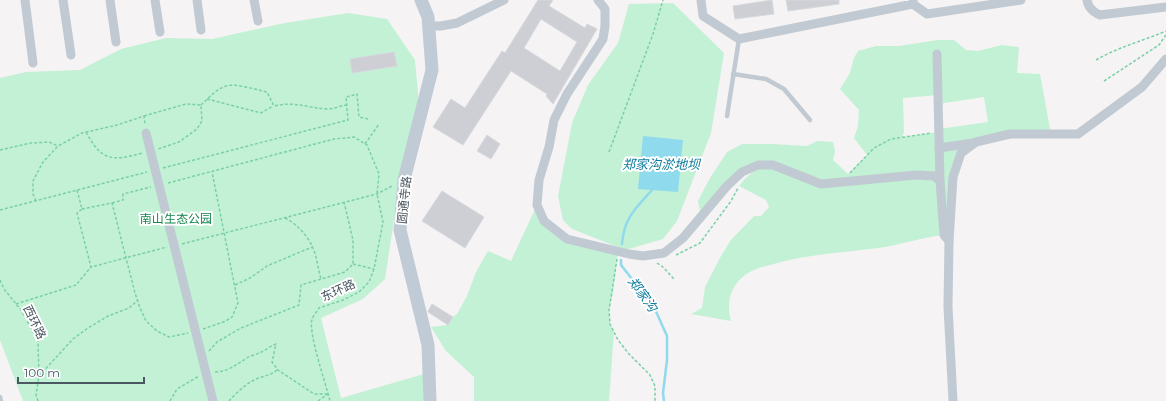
<svg xmlns="http://www.w3.org/2000/svg" width="1166" height="401" font-family="Montserrat,'Noto Sans SC',sans-serif">
  <style>
    .green { fill: #c3f1d5; fill-rule: evenodd }
    .water { fill: #90daee }
    .lines { fill: none; stroke-linecap: round; stroke-linejoin: round }
    .stream { stroke: #90daee; stroke-width: 2.5 }
    .building { fill: #cdcfd5; stroke: #d7d9de; fill-rule: evenodd }
    .path { stroke: #7ad0a6; stroke-width: 1.5; stroke-dasharray: 3 2; stroke-linecap: butt }
    .lane { stroke: #c1cad2; stroke-width: 4.5 }
    .street { stroke: #c1cad2; stroke-width: 9 }
    .secondary { stroke: #c1cbd6; stroke-width: 13 }
    .labels { text-anchor: middle; dominant-baseline: central; stroke-width: 4; stroke-linejoin: round; paint-order: stroke }
    .street-label { font-size: 12px; fill: #4a5661; stroke: #fff }
    .park-label { font-size: 12px; fill: #17864f; stroke: #fff }
    .water-label { font-size: 13px; font-style: italic; fill: #0c7c9b; stroke: #fff }
  </style>
  <rect width="100%" height="100%" fill="#f5f3f3"/>
  <g class="green">
    <polygon points="673,3 724,53 711,133 677,221 663,239 625,250 572,229 563,220 558,196 572,123 588,85 618,43 629,4"/>
    <polygon points="348,13 387,19 415,60 419,105 395,213 385,279 363,299 321,318 341,398 424,374 425,401 23,401 0,340 0,78 26,72 80,70 121,49 166,38 212,39 285,23"/>
    <path d="M938,40H954L966,50L978,51L1002,45L1019,47L1017,73L1040,74L1051,134L976,142L961,153L944,235C922,237 901,245 878,248C842,253 805,254 770,265C762,267 752,270 745,275C730,286 726,304 731,321L691,314L702,308L705,287L721,256L731,240L754,216H761L769,207L766,200L739,186C751,171 755,170 773,165L742,172L701,215L698,201L710,178L727,152L742,144H772L807,146L817,141L833,142L835,151L833,160L848,174L867,155L854,138L858,126L859,110L840,89L850,73L854,58L858,51L876,46H899ZM938,95V104L984,97L988,122L939,129V132L902,137L904,132L903,98Z"/>
    <polygon points="537,205 544,221 567,239 618,251 613,293 609,310 610,324 614,332 609,401 474,401 474,377 446,351 431,327 448,325 453,317 457,314 467,296 476,272 488,251 511,261"/>
  </g>
  <polygon class="water" points="643,136 683,140 678,192 638,189"/>
  <g class="lines">
    <g class="stream">
      <path d="M622,244C624,218 635,209 652,190"/>
      <polyline points="621,260 621,265 654,307 667,336 667,360 663,393 664,401"/>
    </g>
  </g>
  <g class="building">
    <path d="M538,0H553L549,6L585,28L587,24L597,29L553,104L546,96L547,94L511,71L463,145L433,127L451,99L465,108L502,51L505,53ZM541,19L577,42L560,71L524,48Z"/>
    <polygon points="772,0 774,14 735,19 733,6"/>
    <polygon points="786,0 839,0 839,4 788,11"/>
    <polygon points="394,52 397,66 352,73 350,59"/>
    <polygon points="487,135 500,144 491,159 477,151"/>
    <polygon points="442,191 484,217 465,248 422,221"/>
    <polygon points="432,304 453,317 448,325 428,312 428,311"/>
  </g>
  <g class="lines">
    <g class="path">
      <path d="M1096,60C1118,47 1143,41 1166,31"/>
      <polyline points="1104,81 1159,45 1166,35"/>
      <polyline points="207,99 261,113 273,106"/>
      <path d="M201,105C209,98 216,89 226,86C235,83 258,90 267,92L274,106C295,101 308,108 328,109C333,109 340,106 346,105"/>
      <polyline points="144,116 186,104 201,105 202,121 197,129 179,142 158,149"/>
      <path d="M86,132C102,162 112,161 143,153"/>
      <polyline points="365,144 379,124"/>
      <polyline points="0,150 31,143 49,142 58,146"/>
      <polyline points="609,152 653,34 663,0"/>
      <polyline points="163,168 348,120 346,97 357,94 359,117 368,119"/>
      <polyline points="850,173 874,148 891,139 931,133"/>
      <path d="M168,183L334,139L354,137L367,145L379,174L377,194L383,222L374,269L369,282L359,292L343,300L319,308C317,311 314,315 312,319C308,333 326,384 330,401"/>
      <polyline points="77,190 82,209 77,213 91,267 167,247"/>
      <polyline points="36,201 33,194 33,181 43,162 58,146 82,133 117,125 144,116 145,125"/>
      <polyline points="112,203 123,200 123,194 151,187"/>
      <polyline points="82,209 112,203 135,293 140,308 146,321 157,331 169,337 188,333"/>
      <polyline points="0,210 147,172"/>
      <path d="M285,218C296,223 308,236 313,248C317,257 318,269 321,279"/>
      <polyline points="182,244 377,194 392,186"/>
      <polyline points="676,255 700,243 731,201 738,188"/>
      <polyline points="617,259 609,310 610,324 618,340 629,354 650,375 655,386 655,401"/>
      <polyline points="657,263 663,267 674,279"/>
      <polyline points="353,264 374,269"/>
      <polyline points="0,280 4,289 21,310 38,341 39,376 36,395 38,401"/>
      <polyline points="235,285 250,278 267,266 305,250 313,247"/>
      <polyline points="16,304 76,285 91,267"/>
      <polyline points="203,329 226,321 232,317 238,303 212,172"/>
      <polyline points="209,351 217,342 241,328 299,305 301,285 345,272 353,264 353,240 344,202"/>
      <path d="M215,372C228,372 237,364 247,358C251,355 256,355 259,353C265,351 270,346 276,344L272,362L278,370L314,394H328"/>
      <polyline points="39,376 73,339 88,328 108,316 129,308 138,300"/>
      <polyline points="170,401 177,389 199,376"/>
      <path d="M229,401C236,393 245,385 254,380C262,376 270,376 277,370"/>
      <polyline points="318,401 328,394"/>
    </g>
    <g class="lane">
      <polyline points="733,74 766,79 784,89 810,120"/>
      <polyline points="727,116 739,39"/>
      <polyline points="0,397 1,401"/>
    </g>
    <g class="street">
      <polyline points="25,0 33,63"/>
      <polyline points="63,0 71,55"/>
      <polyline points="110,0 116,42"/>
      <polyline points="155,0 160,32"/>
      <polyline points="197,0 201,30"/>
      <polyline points="254,0 258,21"/>
      <polyline points="598,0 605,9 605,26 603,39 567,94 554,120 549,147 539,180 537,205 544,221 567,239 629,254 643,256 664,253 683,238 727,186 742,172 758,165 773,165 821,184 916,175 934,176 940,181 944,235 949,241"/>
      <polyline points="701,0 703,16 739,39 913,4 913,0"/>
      <path d="M1087,0C1088,8 1093,12 1100,15L1166,7"/>
      <polyline points="913,4 927,14 1021,0"/>
      <polyline points="429,26 441,26 457,23 504,0"/>
      <polyline points="937,54 940,181"/>
      <polyline points="146,133 213,401"/>
      <polyline points="939,148 973,143"/>
      <polyline points="953,401 948,307 949,241 953,177 961,153 976,142 1010,134 1078,134 1142,87 1166,59"/>
    </g>
    <polyline class="secondary" points="421,0 428,17 432,70 404,180 400,230 428,345 430,401"/>
  </g>
  <g class="labels">
    <g class="street-label">
      <text transform="translate(404 200) rotate(-84)">圆通寺路</text>
      <text transform="translate(338 290) rotate(-24)">东环路</text>
      <text transform="translate(35 322) rotate(64)">西环路</text>
    </g>
    <g class="park-label">
      <text x="176" y="218">南山生态公园</text>
    </g>
    <g class="water-label">
      <text x="661" y="164">郑家沟淤地坝</text>
      <text transform="translate(643 294) rotate(54)">郑家沟</text>
    </g>
  </g>
  <path d="M18 377v6h126v-6" fill="none" stroke="#4a5661" stroke-width="2"/>
  <text x="24" y="377" font-size="12" fill="#4a5661" stroke="#ffffff" stroke-width="3" paint-order="stroke">100 m</text>
</svg>
